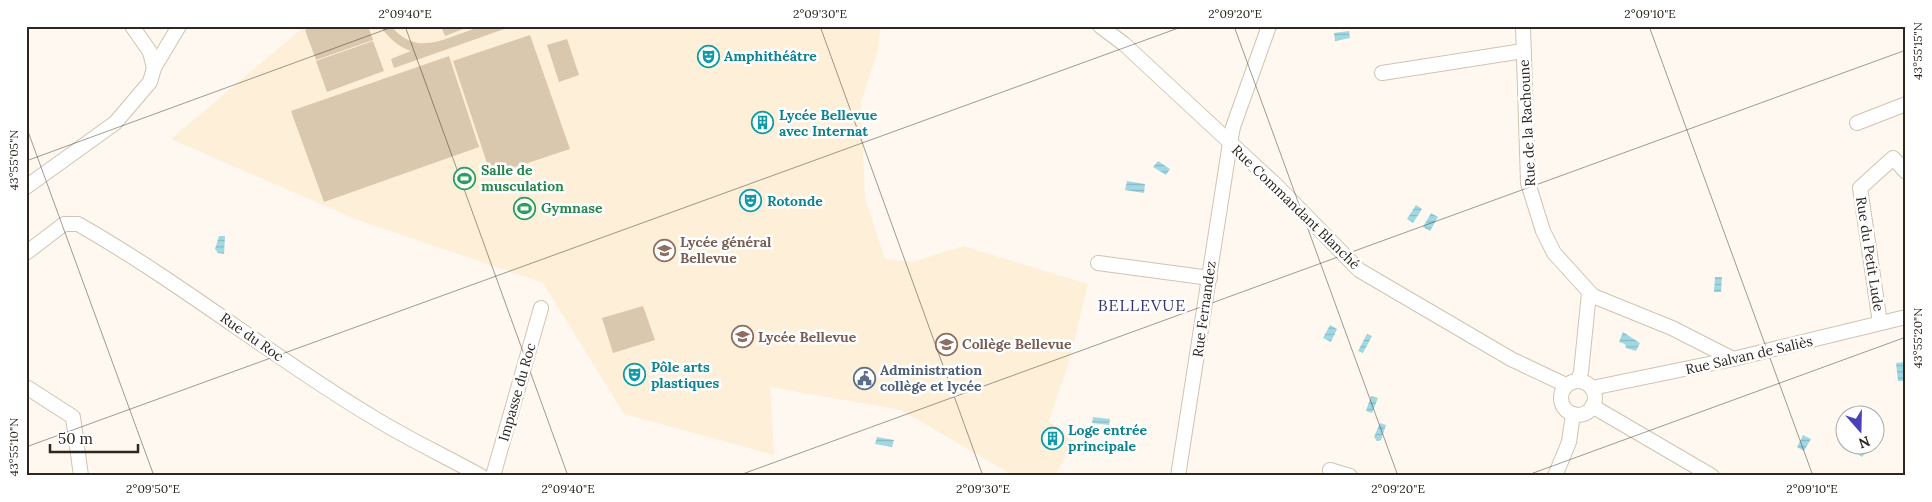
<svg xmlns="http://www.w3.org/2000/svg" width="1932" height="502" font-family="Lora,serif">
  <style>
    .built { fill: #feefd9 }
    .garden { fill: #d9c7ae }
    .water { fill: url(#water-rules) }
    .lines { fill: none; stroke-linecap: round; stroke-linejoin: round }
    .minor-casing { stroke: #d1c3b0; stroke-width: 16 }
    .minor { stroke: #fff; stroke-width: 14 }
    .ticks { fill: none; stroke: #2d2720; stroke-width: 1; stroke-opacity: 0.45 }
    .labels { text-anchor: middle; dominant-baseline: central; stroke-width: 5; stroke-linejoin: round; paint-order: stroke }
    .culture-label { font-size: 14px; font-weight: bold; fill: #0d838f; stroke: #fff; text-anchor: start }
    .street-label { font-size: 14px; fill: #2d2720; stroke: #fff }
    .leisure-label { font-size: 14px; font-weight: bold; fill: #27864d; stroke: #fff; text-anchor: start }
    .education-label { font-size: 14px; font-weight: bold; fill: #785e54; stroke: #fff; text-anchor: start }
    .service-label { font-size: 14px; font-weight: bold; fill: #4e5e75; stroke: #fff; text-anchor: start }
    .quarter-label { font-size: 16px; letter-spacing: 1px; fill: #333671; stroke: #fff }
    .neatline { fill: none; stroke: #2d2720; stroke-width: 2 }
    .ticks-label { font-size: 12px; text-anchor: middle; fill: #2d2720 }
  </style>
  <defs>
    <pattern id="water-rules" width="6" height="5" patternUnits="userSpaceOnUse" patternTransform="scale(1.25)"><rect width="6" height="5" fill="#a0d9e3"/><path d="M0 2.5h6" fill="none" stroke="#8abac2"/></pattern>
  </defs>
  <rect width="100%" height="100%" fill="#fef8f0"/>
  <polygon class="built" points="305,26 881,26 877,53 861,102 865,198 885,259 913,262 963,246 1088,284 1069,362 1049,421 1074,441 1055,476 1014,476 901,410 770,387 774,455 624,414 543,283 355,219 171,139"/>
  <g class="garden">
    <polygon points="316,26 368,26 373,40 316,60 305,30"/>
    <path d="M380,26H391C419,60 448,35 481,27C491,24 503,26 513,26L394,68L391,59L411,51C397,46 389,38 380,26Z"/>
    <polygon points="441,26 471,26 445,36"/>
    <polygon points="530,35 570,149 491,175 453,61"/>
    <polygon points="567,39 579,75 559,82 547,45"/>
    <polygon points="373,41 384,71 327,92 316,61"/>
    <polygon points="449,56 479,147 324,202 291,111"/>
    <polygon points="643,306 655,340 613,353 602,318"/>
  </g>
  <g class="water">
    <polygon points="1349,31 1350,38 1335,41 1334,33"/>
    <polygon points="1158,161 1170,169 1166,175 1153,167"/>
    <polygon points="1127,181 1145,184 1144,193 1125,190"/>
    <polygon points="1416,205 1422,209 1413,223 1407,219"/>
    <polygon points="1431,213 1438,217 1430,231 1423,227"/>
    <polygon points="219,236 225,236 224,254 218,253 215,249"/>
    <polygon points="1715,277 1722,277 1721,292 1714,292"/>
    <polygon points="1330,325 1337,329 1331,342 1323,338"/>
    <polygon points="1623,332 1640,343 1636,351 1626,348 1625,344 1619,342"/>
    <polygon points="1367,334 1372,336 1363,353 1358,351"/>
    <polygon points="1905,362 1906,381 1898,381 1896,363"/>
    <polygon points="1371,396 1378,398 1372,413 1366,411"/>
    <polygon points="1093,417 1110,419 1109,425 1092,423"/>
    <polygon points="1380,423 1386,425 1381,440 1377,441 1374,437"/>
    <polygon points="1803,435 1811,439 1804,451 1797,447"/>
    <polygon points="877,437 894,440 892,447 875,444"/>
    <polygon points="1862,445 1871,445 1862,457 1856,453"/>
  </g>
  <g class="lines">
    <defs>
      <g id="minor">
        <polyline points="132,26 150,52 154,68"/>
        <polyline points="1100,26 1124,44 1276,185 1359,270 1511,359 1566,385"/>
        <polyline points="1523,26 1528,183 1543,231 1554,253 1593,296 1672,328 1733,359"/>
        <polyline points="1382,73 1523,51"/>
        <polyline points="1857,123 1906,104"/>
        <polyline points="26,187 115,123 150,82 154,68 179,26"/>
        <path d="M26,253L64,224H78C180,282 271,356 371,416C406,438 445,456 481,476"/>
        <polyline points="1098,263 1210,278"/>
        <polyline points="1880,323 1860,188 1893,158 1906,172"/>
        <polyline points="1578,381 1581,372 1589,293"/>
        <circle cx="1578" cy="398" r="17"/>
        <polyline points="1592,388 1733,359 1906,317"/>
        <polyline points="26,389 28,388 73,417 81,476"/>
        <polyline points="1592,406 1712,476"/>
        <polyline points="1330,470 1350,476"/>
        <polyline points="493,476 541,308"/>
        <polyline points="1178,476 1230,143 1233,127 1269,26"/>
        <polyline points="1555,476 1569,442 1573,414"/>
      </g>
    </defs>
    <use href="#minor" class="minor-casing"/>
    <use href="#minor" class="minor"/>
  </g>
  <path class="ticks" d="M405,26L568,476M820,26L983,476M1234,26L1398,476M1649,26L1813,476M26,126L154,476M26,161L395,26M26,447L1184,26M737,476L1906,50M1525,476L1906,337"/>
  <defs>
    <symbol id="theatre-ring" viewBox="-11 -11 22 22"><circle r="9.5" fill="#fff" stroke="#0f9aa8" stroke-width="1.5"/><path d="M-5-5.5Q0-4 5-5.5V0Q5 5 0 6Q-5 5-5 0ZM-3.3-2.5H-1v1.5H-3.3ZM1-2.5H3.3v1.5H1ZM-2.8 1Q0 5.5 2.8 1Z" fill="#0f9aa8"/></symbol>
    <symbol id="building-ring" viewBox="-11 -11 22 22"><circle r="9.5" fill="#fff" stroke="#0f9aa8" stroke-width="1.5"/><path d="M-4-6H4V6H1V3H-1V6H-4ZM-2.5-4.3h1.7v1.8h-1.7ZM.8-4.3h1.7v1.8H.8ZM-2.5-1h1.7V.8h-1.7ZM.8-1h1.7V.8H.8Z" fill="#0f9aa8"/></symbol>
    <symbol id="stadium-ring" viewBox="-11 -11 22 22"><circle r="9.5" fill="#fff" stroke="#2e9e5b" stroke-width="1.5"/><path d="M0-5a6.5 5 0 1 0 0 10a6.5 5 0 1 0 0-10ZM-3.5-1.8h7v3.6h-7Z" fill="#2e9e5b"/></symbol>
    <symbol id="school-ring" viewBox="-11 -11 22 22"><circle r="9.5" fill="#fff" stroke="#8d6e63" stroke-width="1.5"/><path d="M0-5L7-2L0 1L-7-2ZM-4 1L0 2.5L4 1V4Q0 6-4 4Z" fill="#8d6e63"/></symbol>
    <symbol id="civic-ring" viewBox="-11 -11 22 22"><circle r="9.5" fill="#fff" stroke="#5c6f8a" stroke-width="1.5"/><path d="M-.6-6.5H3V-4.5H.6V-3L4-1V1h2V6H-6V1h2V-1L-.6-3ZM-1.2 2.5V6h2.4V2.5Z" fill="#5c6f8a"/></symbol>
  </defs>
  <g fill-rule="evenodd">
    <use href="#theatre-ring" x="696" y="44" width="25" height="25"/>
    <use href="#building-ring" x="750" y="110" width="25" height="25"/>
    <use href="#stadium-ring" x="452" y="166" width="25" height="25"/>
    <use href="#theatre-ring" x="738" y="188" width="25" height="25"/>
    <use href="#stadium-ring" x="512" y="196" width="25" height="25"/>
    <use href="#school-ring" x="652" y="238" width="25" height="25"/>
    <use href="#school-ring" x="730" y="324" width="25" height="25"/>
    <use href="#school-ring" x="934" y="332" width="25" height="25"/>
    <use href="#theatre-ring" x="622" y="362" width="25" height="25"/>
    <use href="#civic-ring" x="852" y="366" width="25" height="25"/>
    <use href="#building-ring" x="1040" y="426" width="25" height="25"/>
  </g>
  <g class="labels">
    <g class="culture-label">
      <text x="724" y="56">Amphithéâtre</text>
      <text x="779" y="115">Lycée Bellevue<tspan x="779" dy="16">avec Internat</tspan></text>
      <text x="767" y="201">Rotonde</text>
      <text x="651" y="367">Pôle arts<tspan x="651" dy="16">plastiques</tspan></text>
      <text x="1068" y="430">Loge entrée<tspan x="1068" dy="16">principale</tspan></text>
    </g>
    <g class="street-label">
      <text transform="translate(1527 123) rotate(-93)">Rue de la Rachoune</text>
      <text transform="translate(1296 207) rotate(44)">Rue Commandant Blanché</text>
      <text transform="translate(1870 254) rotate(81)">Rue du Petit Lude</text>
      <text transform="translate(1204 309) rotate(-82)">Rue Fernandez</text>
      <text transform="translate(252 337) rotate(35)">Rue du Roc</text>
      <text transform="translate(1749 355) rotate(-13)">Rue Salvan de Saliès</text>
      <text transform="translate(517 392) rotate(-74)">Impasse du Roc</text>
    </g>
    <g class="leisure-label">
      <text x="481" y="170">Salle de<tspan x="481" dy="16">musculation</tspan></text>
      <text x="541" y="208">Gymnase</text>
    </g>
    <g class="education-label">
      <text x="680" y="242">Lycée général<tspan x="680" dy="16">Bellevue</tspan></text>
      <text x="758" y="337">Lycée Bellevue</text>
      <text x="962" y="344">Collège Bellevue</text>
    </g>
    <g class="service-label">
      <text x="880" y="370">Administration<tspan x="880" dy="16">collège et lycée</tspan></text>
    </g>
    <g class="quarter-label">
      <text x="1142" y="305">BELLEVUE</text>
    </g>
  </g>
  <rect width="1932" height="502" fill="none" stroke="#ffffff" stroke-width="55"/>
  <g transform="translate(1860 430) rotate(160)"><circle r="24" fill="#ffffff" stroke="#aba9a6"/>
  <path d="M0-4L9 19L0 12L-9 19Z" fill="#4742b8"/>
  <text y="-8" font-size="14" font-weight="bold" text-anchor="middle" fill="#2d2720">N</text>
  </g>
  <path d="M50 444v8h88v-8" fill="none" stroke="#2d2720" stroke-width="2.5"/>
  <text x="58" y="444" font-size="15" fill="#2d2720" stroke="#ffffff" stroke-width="4" paint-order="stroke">50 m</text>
  <rect x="28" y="28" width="1876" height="446" class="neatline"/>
  <g class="ticks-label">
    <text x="405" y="18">2°09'40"E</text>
    <text x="820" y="18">2°09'30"E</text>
    <text x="1235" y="18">2°09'20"E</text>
    <text x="1650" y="18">2°09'10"E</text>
    <text transform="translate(1918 51) rotate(-90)" y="4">43°55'15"N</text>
    <text transform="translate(14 160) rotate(-90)" y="4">43°55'05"N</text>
    <text transform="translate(1918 338) rotate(-90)" y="4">43°55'20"N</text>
    <text transform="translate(14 447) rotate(-90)" y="4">43°55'10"N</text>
    <text x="153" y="493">2°09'50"E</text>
    <text x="568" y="493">2°09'40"E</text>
    <text x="983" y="493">2°09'30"E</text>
    <text x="1398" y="493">2°09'20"E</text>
    <text x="1812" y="493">2°09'10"E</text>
  </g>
</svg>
